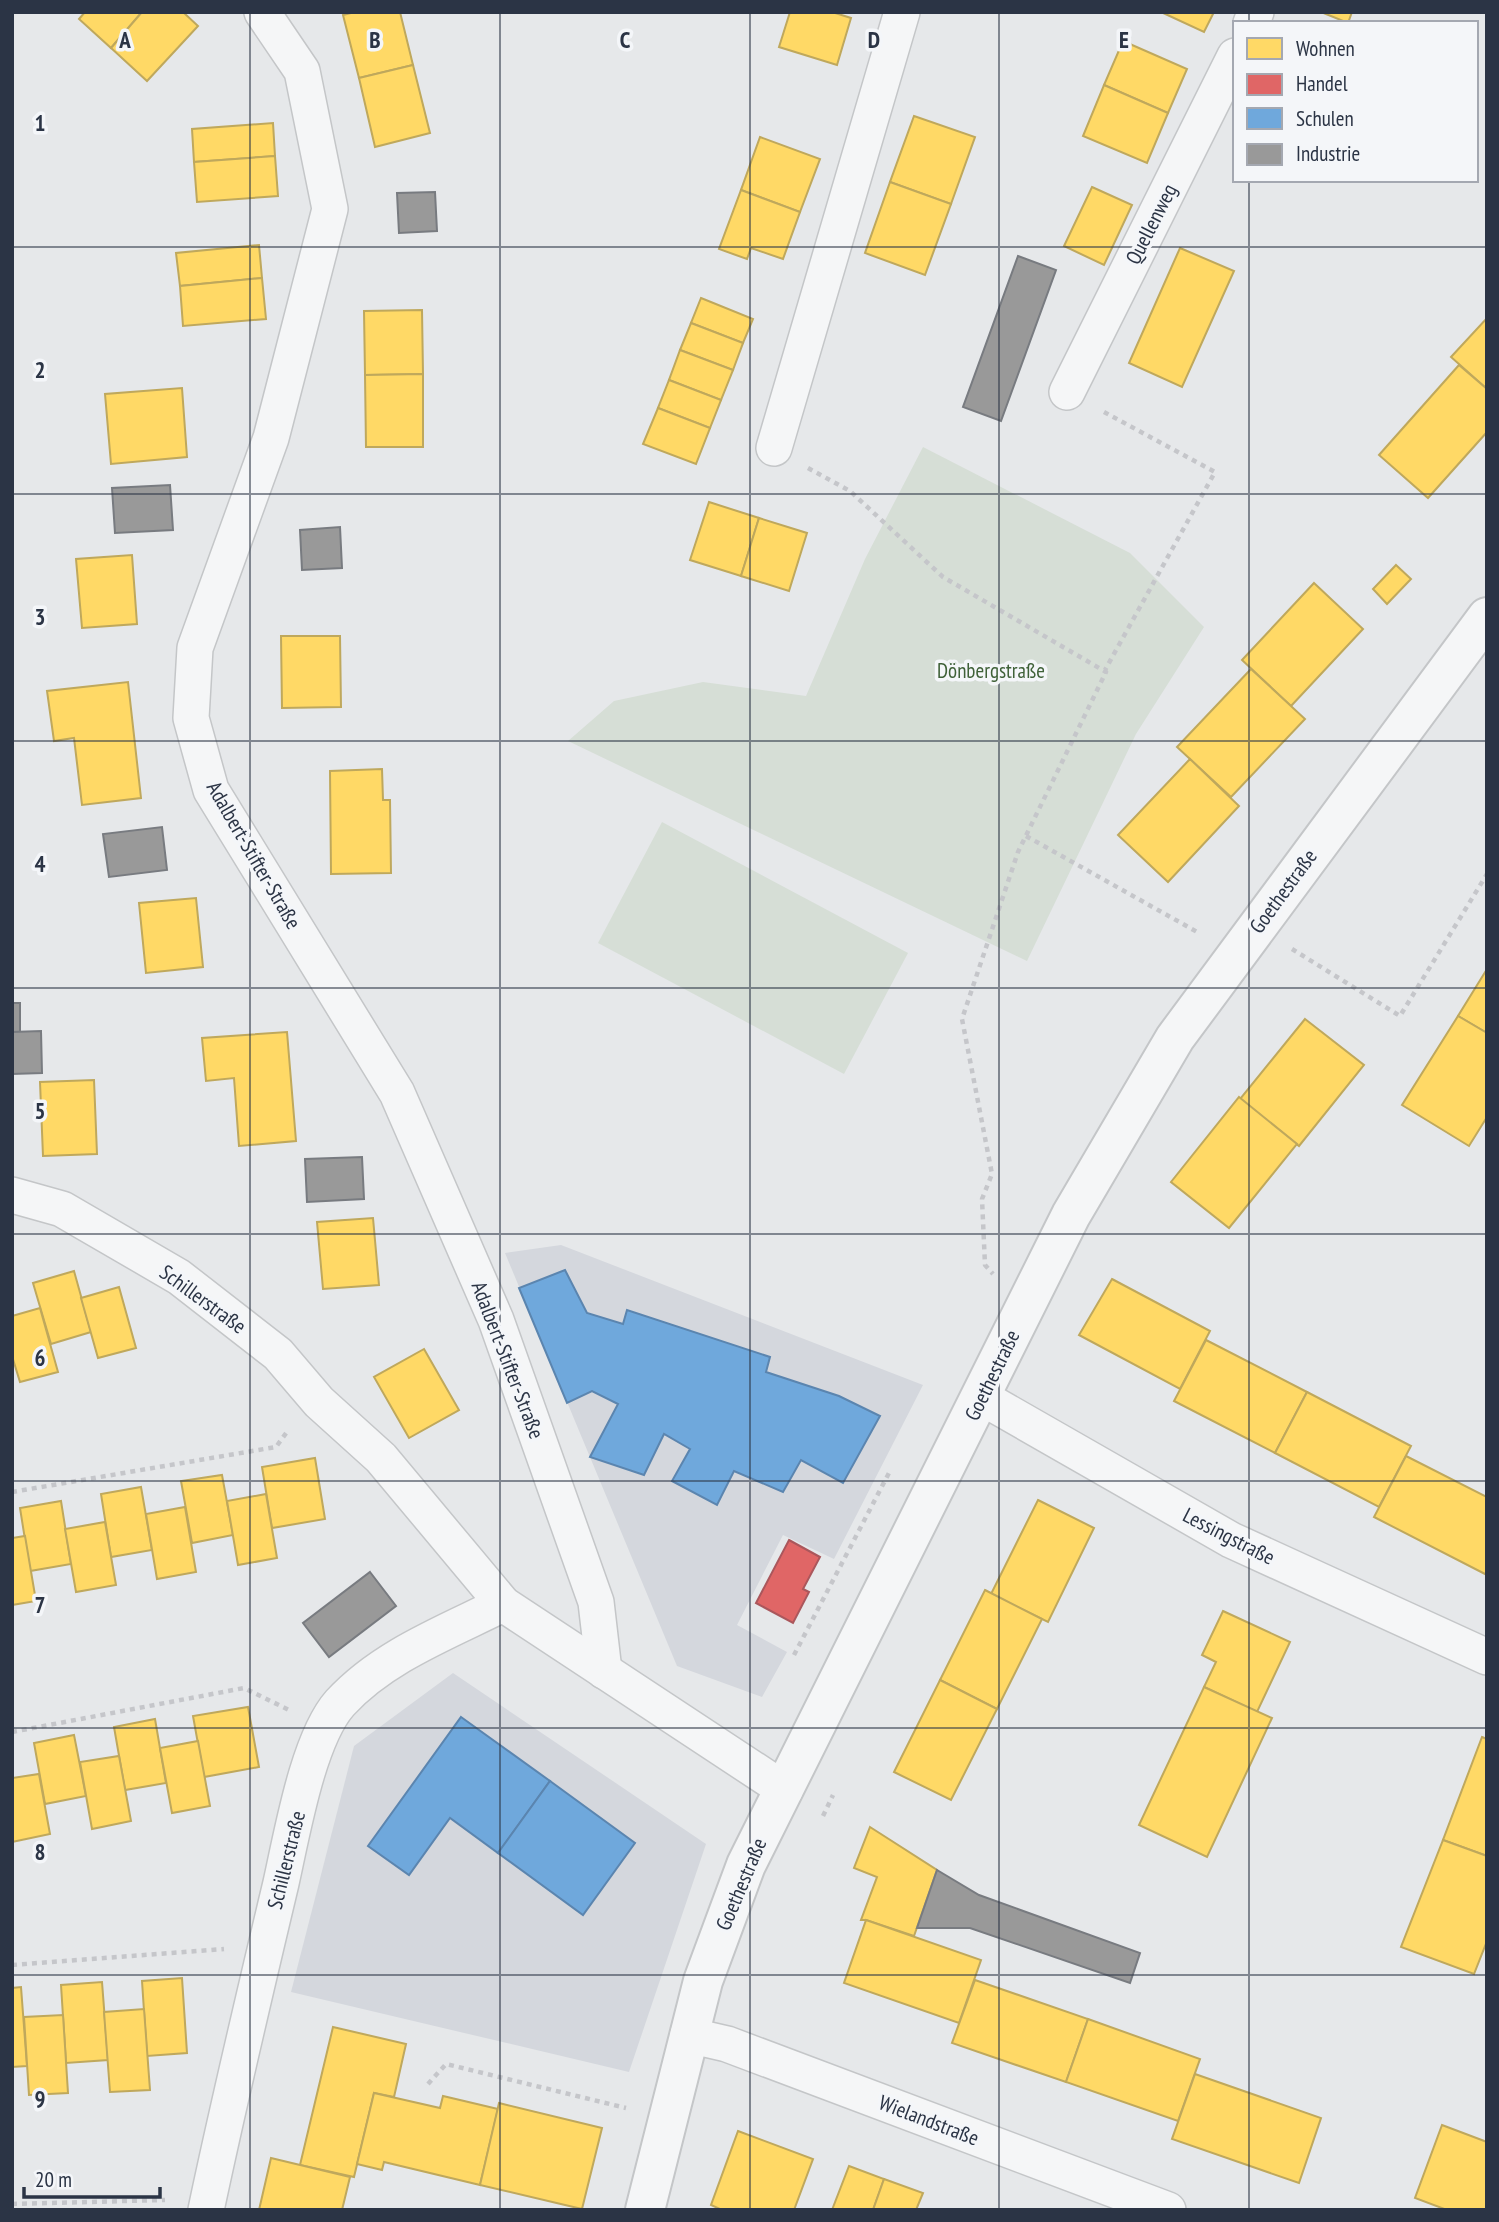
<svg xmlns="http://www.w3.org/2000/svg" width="1499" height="2222" font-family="'PT Sans Narrow',sans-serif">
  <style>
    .built { fill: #d4d7dd }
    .green { fill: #d6ded6 }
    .homes { fill: #ffd966; stroke: #bfa85c; stroke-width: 2 }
    .shops { fill: #e06666; stroke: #aa575c; stroke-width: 2 }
    .schools { fill: #6fa8dc; stroke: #5b85af; stroke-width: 2 }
    .industry { fill: #999; stroke: #787b80; stroke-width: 2 }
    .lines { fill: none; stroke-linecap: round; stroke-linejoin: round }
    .minor-casing { stroke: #c4c6c8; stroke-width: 38 }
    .tertiary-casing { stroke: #c4c6c8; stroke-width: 42 }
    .path { stroke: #c5c6ca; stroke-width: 4.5; stroke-dasharray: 5 5; stroke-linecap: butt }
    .minor { stroke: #f5f6f7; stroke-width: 35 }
    .tertiary { stroke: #f5f6f7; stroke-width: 38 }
    .grid { fill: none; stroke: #2b3445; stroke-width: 2; stroke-opacity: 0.55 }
    .labels { text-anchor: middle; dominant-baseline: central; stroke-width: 7; stroke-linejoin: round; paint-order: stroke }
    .street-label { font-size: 21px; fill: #2b3445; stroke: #f4f6f9 }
    .park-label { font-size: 21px; fill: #3f6138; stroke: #f4f6f9 }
    .grid-label { font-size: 23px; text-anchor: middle; font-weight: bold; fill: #2b3445; stroke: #f4f6f9; stroke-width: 7; stroke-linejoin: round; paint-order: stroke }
  </style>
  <rect width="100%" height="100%" fill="#e6e8ea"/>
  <g class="built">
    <polygon points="561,1245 923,1385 834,1559 783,1535 737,1625 787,1652 762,1697 677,1666 505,1253"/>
    <polygon points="453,1673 706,1844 629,2072 291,1992 354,1746"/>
  </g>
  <g class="green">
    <polygon points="923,447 1130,553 1204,627 1136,734 1027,961 568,741 614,701 703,682 806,696 865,559"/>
    <polygon points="662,822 908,953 844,1074 598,943"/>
  </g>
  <g class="homes">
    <polygon points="85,12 142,12 111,48 79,19"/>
    <polygon points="142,12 183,12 198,26 147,81 111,48"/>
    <polygon points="355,12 400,12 413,65 359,78 343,15"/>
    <polygon points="790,12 832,12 851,18 837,65 779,47"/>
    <polygon points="1161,12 1214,12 1204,32"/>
    <polygon points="1321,12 1352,12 1348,23"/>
    <polygon points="1123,41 1187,69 1168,113 1104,85"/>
    <polygon points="413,65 430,133 375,147 359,78"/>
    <polygon points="1104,85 1168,113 1147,163 1083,136"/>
    <polygon points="914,116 975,137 951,204 890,182"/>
    <polygon points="273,123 275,156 194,162 192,129"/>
    <polygon points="760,137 820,159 800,212 741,190"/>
    <polygon points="275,156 278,196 197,202 194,162"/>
    <polygon points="890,182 951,204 925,275 865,253"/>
    <polygon points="1092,187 1132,205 1104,265 1064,246"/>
    <polygon points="741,190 800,212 783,259 751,248 747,259 719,249"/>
    <polygon points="259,245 262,278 180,286 176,253"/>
    <polygon points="1180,248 1234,271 1182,387 1129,363"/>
    <polygon points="262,278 266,319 183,326 180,286"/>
    <polygon points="701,298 753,319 743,343 691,323"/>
    <polygon points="422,310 423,374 365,375 364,311"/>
    <polygon points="1487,318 1487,389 1451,357"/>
    <polygon points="691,323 743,343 733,370 680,350"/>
    <polygon points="680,350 733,370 721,400 669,380"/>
    <polygon points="1459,365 1487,389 1487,432 1428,498 1379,455"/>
    <polygon points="423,374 423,447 366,447 365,375"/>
    <polygon points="669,380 721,400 710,428 658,408"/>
    <polygon points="182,388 187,457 111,464 105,394"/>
    <polygon points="658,408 710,428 696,464 643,444"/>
    <polygon points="709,502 759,518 741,576 690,560"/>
    <polygon points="759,518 807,533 789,591 741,576"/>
    <polygon points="132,555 137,624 82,628 76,559"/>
    <polygon points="1396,565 1411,579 1387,604 1373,589"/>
    <polygon points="1314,583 1363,629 1291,706 1242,660"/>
    <polygon points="281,636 340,636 341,707 282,708"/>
    <polygon points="1251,669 1305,719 1231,797 1177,747"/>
    <polygon points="128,682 141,798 82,805 74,738 54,741 47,691"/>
    <polygon points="1190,759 1239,806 1168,882 1118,835"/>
    <polygon points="382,769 383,800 390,800 391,873 331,874 330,771"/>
    <polygon points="196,898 203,967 146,973 139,903"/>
    <polygon points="1487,969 1487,1033 1458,1016"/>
    <polygon points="1458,1016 1487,1033 1487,1117 1469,1146 1402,1105"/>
    <polygon points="1305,1019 1364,1065 1299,1146 1240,1099"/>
    <polygon points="287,1032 296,1141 239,1146 234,1078 206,1081 202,1038"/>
    <polygon points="94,1080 97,1154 43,1156 40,1082"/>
    <polygon points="1239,1097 1297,1144 1229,1228 1171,1182"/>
    <polygon points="373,1218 379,1285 323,1289 317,1222"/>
    <polygon points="74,1271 91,1332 51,1344 33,1283"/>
    <polygon points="1112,1279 1210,1331 1180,1389 1079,1335"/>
    <polygon points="119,1287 136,1348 98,1358 81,1298"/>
    <polygon points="40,1308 58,1372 20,1382 12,1356 12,1316"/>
    <polygon points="1206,1340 1307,1392 1275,1453 1174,1401"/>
    <polygon points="424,1349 459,1410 409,1438 374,1377"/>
    <polygon points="1307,1392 1411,1446 1379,1507 1275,1453"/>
    <polygon points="1406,1456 1487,1497 1487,1575 1374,1517"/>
    <polygon points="315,1458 325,1519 272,1528 262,1467"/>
    <polygon points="222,1475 233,1535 192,1543 181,1481"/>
    <polygon points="141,1487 152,1550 111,1557 101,1494"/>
    <polygon points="266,1494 277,1558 238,1565 227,1501"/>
    <polygon points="1038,1500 1094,1528 1048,1622 991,1594"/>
    <polygon points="61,1501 71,1564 30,1571 20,1508"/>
    <polygon points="185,1507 196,1572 157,1579 146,1514"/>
    <polygon points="105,1522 116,1585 76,1592 65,1529"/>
    <polygon points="25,1536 36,1601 12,1605 12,1538"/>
    <polygon points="985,1590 1042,1619 997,1709 940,1680"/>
    <polygon points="1223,1611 1290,1642 1257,1712 1204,1687 1216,1662 1202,1655"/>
    <polygon points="940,1680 997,1709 951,1800 894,1772"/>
    <polygon points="1204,1687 1272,1718 1207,1857 1139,1825"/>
    <polygon points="248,1707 259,1767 204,1777 193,1716"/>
    <polygon points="155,1719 166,1783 125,1790 114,1727"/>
    <polygon points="74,1735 86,1796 45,1804 34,1743"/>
    <polygon points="1482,1737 1487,1739 1487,1856 1443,1840"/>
    <polygon points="198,1741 210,1806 172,1813 160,1748"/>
    <polygon points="119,1756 131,1821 92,1829 80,1762"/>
    <polygon points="39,1774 50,1834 12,1842 12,1778"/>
    <polygon points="870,1827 937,1870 914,1936 866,1920 861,1920 877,1877 854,1868"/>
    <polygon points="1443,1840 1487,1856 1487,1941 1474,1974 1401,1947"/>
    <polygon points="866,1920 981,1960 959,2023 844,1983"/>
    <polygon points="182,1978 187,2053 147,2056 142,1981"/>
    <polygon points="975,1980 1088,2019 1066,2082 952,2043"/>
    <polygon points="102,1982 108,2060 66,2063 61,1985"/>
    <polygon points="21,1987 27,2066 12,2067 12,1988"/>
    <polygon points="144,2009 150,2090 110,2092 104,2012"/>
    <polygon points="63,2015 68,2093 29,2095 24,2017"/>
    <polygon points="1088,2019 1200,2059 1178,2121 1066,2082"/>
    <polygon points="333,2027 406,2044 394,2097 374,2093 354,2177 300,2165"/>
    <polygon points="1195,2074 1321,2118 1299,2183 1172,2139"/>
    <polygon points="374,2093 440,2108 443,2096 498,2109 480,2185 384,2162 382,2170 357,2164"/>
    <polygon points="499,2103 602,2128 582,2209 480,2185"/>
    <polygon points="1442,2125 1487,2142 1487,2210 1447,2210 1415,2198"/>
    <polygon points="738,2131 813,2159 794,2210 722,2210 711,2205"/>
    <polygon points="271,2158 350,2177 342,2210 259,2210"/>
    <polygon points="849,2166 884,2179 873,2210 832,2210"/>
    <polygon points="884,2179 923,2193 916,2210 873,2210"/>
  </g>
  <polygon class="shops" points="789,1540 820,1557 803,1589 809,1592 793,1623 756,1603"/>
  <g class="schools">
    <polygon points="565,1270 587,1313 623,1324 627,1310 770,1357 766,1372 839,1396 880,1416 843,1483 801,1460 783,1492 734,1471 717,1505 672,1481 690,1449 664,1434 644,1475 590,1457 618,1404 592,1391 567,1403 519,1288"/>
    <polygon points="461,1717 550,1781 498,1853 450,1818 409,1875 368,1846"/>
    <polygon points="550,1781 635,1843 583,1915 498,1853"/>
  </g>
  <g class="industry">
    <polygon points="435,192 437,231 399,233 397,193"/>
    <polygon points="1018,256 1056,270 1001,421 963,407"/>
    <polygon points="170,485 173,530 115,533 112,488"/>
    <polygon points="340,527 342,568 302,570 300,530"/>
    <polygon points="162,827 167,870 109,877 103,834"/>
    <rect x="12" y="1003" width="8" height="29"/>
    <polygon points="41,1031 42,1073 12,1074 12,1032"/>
    <polygon points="362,1157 364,1199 307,1202 305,1159"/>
    <polygon points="370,1572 396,1606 329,1657 303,1623"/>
    <polygon points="937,1870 979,1895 1140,1953 1130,1983 970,1928 917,1928"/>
  </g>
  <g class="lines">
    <defs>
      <g id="minor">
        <polyline points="262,12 302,71 330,209 271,438 195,648 191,718 211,790 397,1093 496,1320 596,1602 604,1671"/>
        <polyline points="1251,23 1256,12"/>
        <polyline points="1067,392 1235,56"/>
        <polyline points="774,448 902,12"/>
        <polyline points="12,1195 62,1209 179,1277 278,1354 319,1402 381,1458 503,1604 785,1790"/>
        <polyline points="981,1397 1231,1540 1487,1657"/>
        <polyline points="688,2035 727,2044 1168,2210"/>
        <path d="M206,2210C229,2101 255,1992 281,1883C292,1834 308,1739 340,1703C383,1656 447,1632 503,1604"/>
      </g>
      <polyline id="tertiary" points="645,2210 703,1981 746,1865 1071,1215 1175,1038 1487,617"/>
    </defs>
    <use href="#minor" class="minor-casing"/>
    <use href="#tertiary" class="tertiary-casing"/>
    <g class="path">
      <polyline points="1104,412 1215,472 1105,670"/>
      <polyline points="808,468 850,491 943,577 1106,672 1018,852 962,1019 992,1174 982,1199 985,1265 993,1274"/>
      <polyline points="1026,836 1199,933"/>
      <polyline points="1292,949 1400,1016 1487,874"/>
      <polyline points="12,1492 276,1447 289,1429"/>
      <polyline points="794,1655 890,1471"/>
      <polyline points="12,1732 244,1688 289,1710"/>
      <polyline points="823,1816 833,1795"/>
      <polyline points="12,1965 224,1949"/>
      <polyline points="428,2084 446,2064 626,2108"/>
      <polyline points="12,2204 165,2200"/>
    </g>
    <use href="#minor" class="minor"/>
    <use href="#tertiary" class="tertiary"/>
  </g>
  <path class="grid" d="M250,12V2210M500,12V2210M750,12V2210M999,12V2210M1249,12V23M1249,180V2210M12,247H1487M12,494H1487M12,741H1487M12,988H1487M12,1234H1487M12,1481H1487M12,1728H1487M12,1975H1487"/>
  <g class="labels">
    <g class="street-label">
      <text transform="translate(1151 224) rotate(-63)">Quellenweg</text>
      <text transform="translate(254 855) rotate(60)">Adalbert-Stifter-Straße</text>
      <text transform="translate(1283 891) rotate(-54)">Goethestraße</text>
      <text transform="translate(203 1299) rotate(36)">Schillerstraße</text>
      <text transform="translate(508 1360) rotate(69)">Adalbert-Stifter-Straße</text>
      <text transform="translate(992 1375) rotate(-64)">Goethestraße</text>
      <text transform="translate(1229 1536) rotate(27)">Lessingstraße</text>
      <text transform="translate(286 1860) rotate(-76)">Schillerstraße</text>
      <text transform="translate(741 1884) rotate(-67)">Goethestraße</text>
      <text transform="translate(929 2120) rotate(21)">Wielandstraße</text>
    </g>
    <g class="park-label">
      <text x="991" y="670">Dönbergstraße</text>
    </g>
  </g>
  <g class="grid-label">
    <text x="125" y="48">A</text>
    <text x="375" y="48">B</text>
    <text x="625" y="48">C</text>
    <text x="874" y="48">D</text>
    <text x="1124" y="48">E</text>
    <text x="40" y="131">1</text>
    <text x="40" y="378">2</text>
    <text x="40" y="625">3</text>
    <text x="40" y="872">4</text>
    <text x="40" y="1119">5</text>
    <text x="40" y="1366">6</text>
    <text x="40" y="1613">7</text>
    <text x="40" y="1860">8</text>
    <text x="40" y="2107">9</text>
  </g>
  <rect width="1499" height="2222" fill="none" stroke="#2b3445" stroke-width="28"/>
  <rect x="1233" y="21" width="245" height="161" fill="#f4f6f9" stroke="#a4a8b1" stroke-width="2"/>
  <rect x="1247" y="38" width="35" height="21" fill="#ffd966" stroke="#a4a8b1" stroke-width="2"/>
  <text x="1296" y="56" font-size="21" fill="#2b3445">Wohnen</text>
  <rect x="1247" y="74" width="35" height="21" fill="#e06666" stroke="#a4a8b1" stroke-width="2"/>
  <text x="1296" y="91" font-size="21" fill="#2b3445">Handel</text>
  <rect x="1247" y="108" width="35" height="21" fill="#6fa8dc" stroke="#a4a8b1" stroke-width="2"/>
  <text x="1296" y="126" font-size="21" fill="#2b3445">Schulen</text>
  <rect x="1247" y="144" width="35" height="21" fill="#999999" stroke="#a4a8b1" stroke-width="2"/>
  <text x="1296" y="161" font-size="21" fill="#2b3445">Industrie</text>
  <path d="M24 2187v10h136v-10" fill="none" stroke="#2b3445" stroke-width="3.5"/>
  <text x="35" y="2187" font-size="21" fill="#2b3445" stroke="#f4f6f9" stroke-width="5" paint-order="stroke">20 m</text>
</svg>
